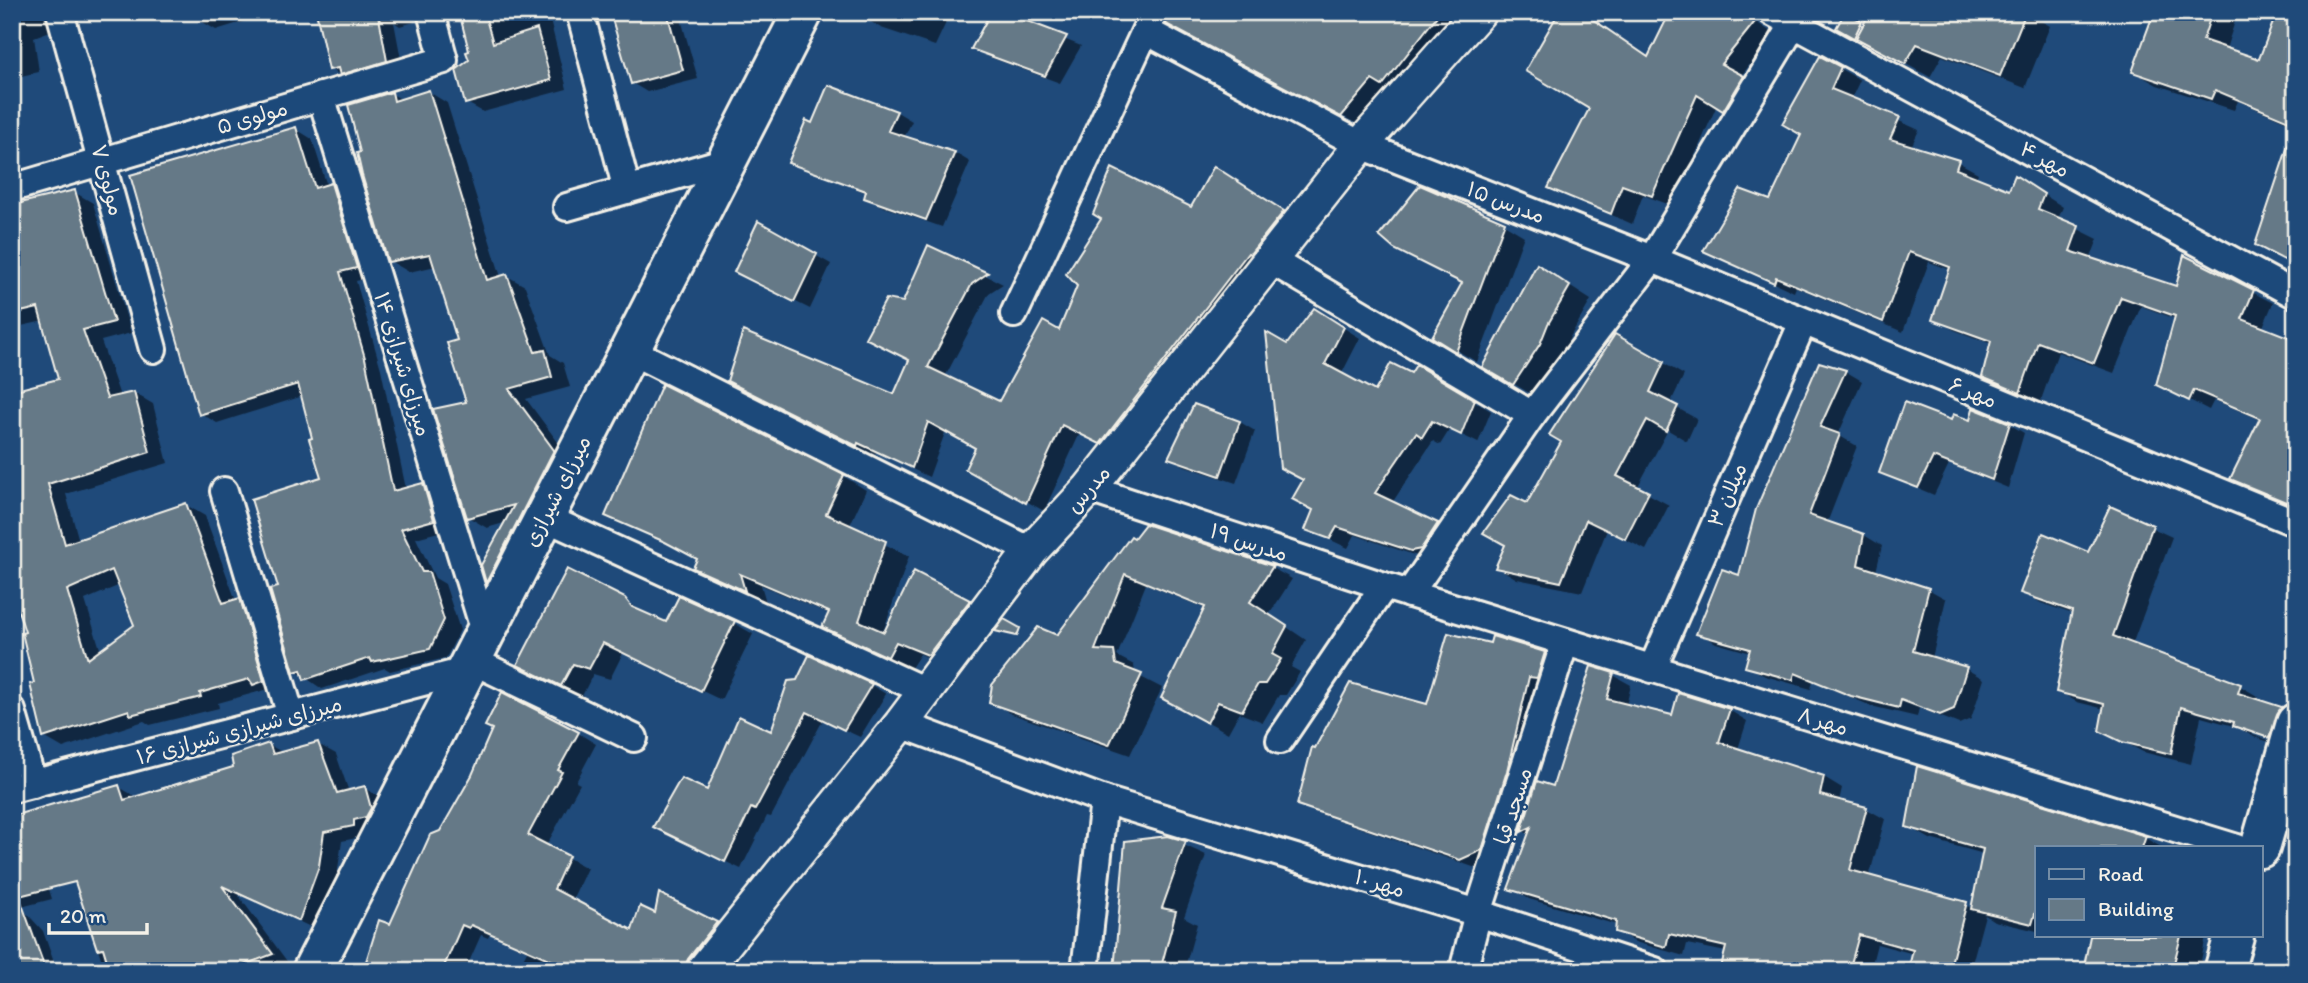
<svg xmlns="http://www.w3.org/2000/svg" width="2308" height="983" font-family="Itim,'Playpen Sans Arabic',sans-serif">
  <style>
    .shadow { fill: #0007; fill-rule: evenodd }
    .building { fill: #657987; stroke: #f4f1e8; stroke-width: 2; fill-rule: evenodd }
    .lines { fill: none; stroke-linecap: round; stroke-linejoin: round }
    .minor-casing { stroke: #f4f1e8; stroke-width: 32 }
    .tertiary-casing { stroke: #f4f1e8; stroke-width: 38 }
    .secondary-casing { stroke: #f4f1e8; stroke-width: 44 }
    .minor { stroke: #1f4a7a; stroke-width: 26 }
    .tertiary { stroke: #1f4a7a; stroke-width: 33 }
    .secondary { stroke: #1f4a7a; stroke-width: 38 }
    .labels { text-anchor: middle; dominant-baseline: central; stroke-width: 5; stroke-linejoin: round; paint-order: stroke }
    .street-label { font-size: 21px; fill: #f4f1e8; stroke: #1f4a7a }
  </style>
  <rect width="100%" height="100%" fill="#1f4a7a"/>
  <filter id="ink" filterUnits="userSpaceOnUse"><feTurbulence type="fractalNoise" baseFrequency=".0143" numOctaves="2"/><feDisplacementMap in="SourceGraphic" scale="14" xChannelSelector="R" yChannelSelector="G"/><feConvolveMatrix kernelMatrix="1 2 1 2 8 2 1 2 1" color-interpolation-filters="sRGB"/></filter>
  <g filter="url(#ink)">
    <g class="shadow">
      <polygon points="12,12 70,12 64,26 34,37 39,72 12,78"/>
      <polygon points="194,12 290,12 276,16 271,13 216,30 196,18"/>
      <polygon points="315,12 411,12 414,22 400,26 394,22 403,70 347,79 330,69"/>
      <polygon points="461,12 548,12 567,89 483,112 467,103 471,52"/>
      <polygon points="612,12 679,12 698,79 647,92 632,83"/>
      <polygon points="869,12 951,12 935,46 881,28 866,19"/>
      <polygon points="998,12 1081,46 1060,83 989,57 974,49"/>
      <polygon points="1171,12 1471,12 1361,126 1187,34"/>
      <polygon points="1741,12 1774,34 1741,76 1763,89 1744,121 1717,105 1673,206 1643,195 1632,224 1551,188 1650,58"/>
      <polygon points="1941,12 2037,12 2034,17 2050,26 2025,88 1942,56 1930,77 1882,51"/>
      <polygon points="2152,12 2238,12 2226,49 2260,61 2296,12 2296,126 2238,101 2234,110 2157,85 2134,72 2155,14"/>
      <polygon points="1821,58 1860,80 1851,99 1919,130 1911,147 1958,162 1978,173 1976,179 2010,192 2035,189 2063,207 2058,219 2098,239 2090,260 2177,289 2185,257 2273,303 2262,329 2296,342 2296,508 2232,478 2261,420 2214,400 2209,410 2158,384 2176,319 2141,306 2114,373 2058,352 2040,403 1984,376 1992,344 1954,330 1934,319 1951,270 1929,262 1903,332 1796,287 1794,292 1706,251 1771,203 1803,135"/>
      <polygon points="829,87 897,112 912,121 904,138 955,153 970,162 942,227 881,206 866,197 867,193 791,163 813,125"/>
      <polygon points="429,92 447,103 501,277 507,276 525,286 550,355 563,363 570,387 526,399 572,461 505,592 488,581 483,566 507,522 487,528 468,517 468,403 459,341 436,266 409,272 390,261 362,153 392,94 403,100"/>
      <polygon points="296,129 312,139 327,186 331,185 348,195 373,277 356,281 381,369 406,489 423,485 439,495 450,529 416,538 435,578 445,584 460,630 446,658 390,671 385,668 322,689 296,671 280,588 323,478 303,396 217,423 200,413"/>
      <polygon points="1232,179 1301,222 1118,453 1080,433 1044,511 967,468 977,448 946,430 929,477 876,452 875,455 746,391 895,396 911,361 904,304 929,247 1003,284 989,293 945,377 1000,403 1060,332 1192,209"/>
      <path d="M74,192L93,203L131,333L101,341L120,396L134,393L153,404L168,463L66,494L79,541L186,505L205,516L236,601L258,611L273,695L265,690L218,703L219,708L150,725L144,721L63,748L44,737L27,633L12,585V368L19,391L60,380L44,321L12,328V206ZM120,585L136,625L101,652L85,600Z"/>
      <polygon points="759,224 831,264 810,309 752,280"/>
      <polygon points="1504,224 1524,236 1477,362 1434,337"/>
      <polygon points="1538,266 1591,300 1570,337 1563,357 1536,397 1484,366"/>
      <polygon points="1331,320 1360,338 1341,375 1375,394 1412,376 1417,367 1491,411 1478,443 1450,429 1440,445 1433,441 1392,503 1454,534 1429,560 1355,535 1348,548 1307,529 1315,510 1304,480 1288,346"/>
      <polygon points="1616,336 1684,375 1670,404 1697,419 1687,441 1668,430 1637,488 1669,505 1646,550 1607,530 1582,592 1517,579 1497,567"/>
      <polygon points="1845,371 1862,381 1838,435 1857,446 1827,523 1864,535 1882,546 1876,572 1928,589 1946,599 1932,658 1966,669 1984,679 1971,719 1959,724 1919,708 1917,717 1871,706 1813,681 1811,689 1765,676 1747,666 1751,653 1716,643 1698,633 1740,578"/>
      <polygon points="1240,422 1255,431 1236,483 1185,466 1170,458"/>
      <polygon points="1952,422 2009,424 2024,433 2008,488 1949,464 1934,495 1881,473"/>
      <polygon points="843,476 866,490 849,527 909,556 882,635 915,573 992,615 952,667 920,654 911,668 824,626 830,614 761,585 766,602 695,567 699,559 690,554 608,515"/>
      <path d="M2111,509L2172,537L2132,645L2240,686L2259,697L2258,701L2296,717L2288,748L2254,737L2237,727L2201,717L2191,764L2143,752L2101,730L2105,709L2077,702L2058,691L2073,614L2041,603L2022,592L2089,554ZM2247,729L2278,739L2277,743L2253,735Z"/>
      <polygon points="1146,526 1272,568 1292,579 1269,615 1306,640 1291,667 1300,672 1286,695 1279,695 1263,722 1239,713 1228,733 1184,709 1206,609 1146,584 1117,656 1134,665 1135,674 1162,688 1130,755 1012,714 991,702 1058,637"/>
      <polygon points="624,599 649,617 667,625 734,623 753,634 721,700 623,653 610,679 593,674 582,696 539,675"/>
      <polygon points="1493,638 1545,654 1560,662 1497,858 1476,868 1314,812 1299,804 1428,706 1491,645"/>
      <polygon points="1613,675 1631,685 1626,706 1673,717 1729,710 1747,721 1738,749 1824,777 1842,788 1839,801 1867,809 1885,819 1869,877 1973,908 1984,854 1930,839 1908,826 2145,838 2163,848 2037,848 2037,931 1994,921 1985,915 1970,971 1910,971 1914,954 1877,944 1870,971 1722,971 1726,952 1687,944 1684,956 1635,942 1617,931 1617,925 1529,899 1511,888 1530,835 1523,831 1554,789"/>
      <polygon points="789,682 871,685 886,694 860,737 823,720 771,817 767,816 741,869 670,835 707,792 772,734"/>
      <polygon points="578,733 596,744 576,782 580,784 546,846 587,868 572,900 633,933 656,916 660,896 717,924 735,934 706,971 517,971 527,951 490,934 488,938 481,935 465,971 365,971 442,832"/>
      <polygon points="318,744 336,754 349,792 364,788 382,798 371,835 342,841 337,876 317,930 236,892 289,964 271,971 105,971 83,900 119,787 138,798 235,768 269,745 284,753"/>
      <polygon points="12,818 30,826 52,899 21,907 43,931 57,971 12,971"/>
      <polygon points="1168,838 1206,855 1184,917 1197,924 1184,971 1115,971"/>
      <polygon points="2092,936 2206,936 2199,971 2085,971"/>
      <polygon points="1505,963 1536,971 1503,971"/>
    </g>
    <g class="building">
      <polygon points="316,12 378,12 387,61 340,75 338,68 329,70"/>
      <polygon points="459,12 484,12 493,43 537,29 551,80 465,104 456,70 469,60 466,52 469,51"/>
      <polygon points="610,12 667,12 683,70 631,84"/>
      <polygon points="991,12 1003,12 1067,36 1045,76 971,49"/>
      <polygon points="1169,12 1440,12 1382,86 1372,80 1341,117 1166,24"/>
      <polygon points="1559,12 1582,12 1648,57 1670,12 1756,12 1758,18 1721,64 1744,76 1723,111 1697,95 1652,196 1622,185 1611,214 1548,188 1589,109 1525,71"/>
      <polygon points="1845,12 1862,21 1854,38 1836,28"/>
      <polygon points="1870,12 2026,12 2000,76 1917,44 1905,64 1856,38"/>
      <polygon points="2154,12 2212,12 2203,40 2259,59 2277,12 2296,12 2296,124 2215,90 2211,99 2132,72"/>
      <polygon points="1820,56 1841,67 1831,89 1900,117 1890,139 1959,160 1956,169 2009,190 2015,175 2044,194 2038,209 2079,226 2070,251 2176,286 2184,255 2254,290 2242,319 2296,340 2296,506 2230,479 2260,418 2194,390 2189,401 2156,385 2175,316 2121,297 2094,363 2038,342 2020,393 1982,377 1991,341 1932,320 1950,267 1909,252 1883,322 1776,277 1774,283 1703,251 1740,189 1770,200 1801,135 1782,124"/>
      <polygon points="828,85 897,111 888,131 955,152 926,220 864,198 866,191 788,163 806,120 812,123"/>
      <polygon points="429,90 487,280 507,274 535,352 545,350 552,377 509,389 554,450 486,583 481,565 514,505 467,518 433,409 466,402 447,343 457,340 430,254 388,262 362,175 357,153 360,152 348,105 392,92 394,101"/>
      <polygon points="296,127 315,188 331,183 357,268 340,272 365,358 393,491 423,483 434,520 401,529 422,572 429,572 444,620 430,649 372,662 370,658 304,680 301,670 294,672 270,589 278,587 251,499 321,477 309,439 312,438 298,384 199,415 130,175"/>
      <polygon points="2291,137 2296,137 2296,266 2255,245"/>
      <polygon points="1214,166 1284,211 1250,254 1248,253 1100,444 1062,425 1026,503 965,469 975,448 928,422 912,468 858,443 857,446 727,381 743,331 894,394 909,360 865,338 886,299 903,302 928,245 988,273 972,284 928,367 999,401 1043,321 1059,330 1077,286 1066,274 1101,219 1093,214 1112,168 1191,207"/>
      <polygon points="1420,185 1505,222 1456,352 1432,337 1462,283 1394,249 1379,236"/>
      <path d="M75,190L114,322L83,330L107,398L134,392L150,452L48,484L65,544L186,503L223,603L240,598L264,681L253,685L249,679L200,693L201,697L130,715L129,710L43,738L30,684L34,683L22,633L25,632L12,591V391L58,379L38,308L12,314V205ZM112,570L134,625L88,659L67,590Z"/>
      <polygon points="758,221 817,254 794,302 734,272"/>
      <polygon points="1537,264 1570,286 1548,324 1540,344 1513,385 1482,367"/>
      <polygon points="1314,308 1344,327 1325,364 1375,391 1391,363 1411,373 1416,365 1475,400 1461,435 1432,421 1422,437 1416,433 1375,493 1438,523 1421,549 1411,551 1337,527 1330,539 1305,530 1313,510 1292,499 1303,480 1280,468 1266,332 1287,344"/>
      <polygon points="1615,334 1664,362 1650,392 1678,406 1666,431 1647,420 1617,476 1649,492 1625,539 1586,520 1561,582 1495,568 1505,545 1483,533 1511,495 1527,503 1561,442 1549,435"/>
      <polygon points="1819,362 1846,370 1820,427 1840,434 1809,515 1864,534 1858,565 1929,588 1913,651 1967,667 1954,709 1940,715 1901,700 1899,708 1851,696 1795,673 1793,680 1745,667 1750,649 1696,634 1722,569 1739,575 1756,509"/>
      <polygon points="662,384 844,475 826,514 886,541 859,621 884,632 914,571 970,600 928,655 896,642 888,657 822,627 829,612 740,574 745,591 693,568 697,559 665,542 605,516"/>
      <polygon points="1904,402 1951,420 1953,414 1970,420 1973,408 2010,423 1992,480 1933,457 1918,488 1879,473"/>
      <polygon points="1194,404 1240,421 1220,476 1168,458"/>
      <polygon points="2110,506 2153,525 2113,636 2241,684 2238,693 2282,707 2269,738 2233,726 2234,722 2181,707 2171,754 2122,742 2099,731 2104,704 2056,692 2072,611 2020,593 2043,533 2088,552"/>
      <polygon points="1145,524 1273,566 1250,602 1287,626 1272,654 1281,659 1265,684 1258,684 1242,711 1218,702 1207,723 1161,698 1205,607 1125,574 1095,650 1114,651 1116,664 1142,674 1109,745 989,703 992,685 1038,627 1057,635 1131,536 1134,538"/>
      <polygon points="567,569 625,598 632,607 666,622 679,596 735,621 701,691 603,643 589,669 573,664 561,686 517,665"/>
      <polygon points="1004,619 1020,628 1017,636 995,631"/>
      <polygon points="1448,633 1490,643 1492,636 1545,652 1537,678 1529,677 1507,771 1482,850 1460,860 1297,805 1312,747 1315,748 1350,683 1427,704"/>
      <polygon points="809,655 872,684 844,730 807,712 755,810 751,808 725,862 653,827 681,778 707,790 739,716 771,731 788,681 797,680"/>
      <polygon points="1591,666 1614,673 1607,699 1672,715 1678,693 1730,709 1719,742 1824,776 1820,795 1867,807 1850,870 1967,902 1949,971 1908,971 1913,950 1859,935 1849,971 1720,971 1726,947 1669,934 1666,947 1615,932 1616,921 1508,889 1531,827 1521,832 1537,781 1553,786"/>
      <polygon points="502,692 579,732 558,770 562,772 528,835 569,856 554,889 632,930 640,906 655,913 659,893 717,922 688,959 683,971 576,971 471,925 469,928 462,925 442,971 363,971 379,920 390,924 430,835 440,831 472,775 492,729 485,726"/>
      <polygon points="318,742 337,793 365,786 371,808 366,817 354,820 354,826 324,832 319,866 299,921 222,886 273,954 228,971 110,971 103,948 97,949 75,882 19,896 46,971 12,971 12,816 119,785 124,800 233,767 231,756 269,743 273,754"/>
      <polygon points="1917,766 2146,836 2142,848 2037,848 2037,907 2032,924 1971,909 1983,849 1906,827"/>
      <polygon points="1168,836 1186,841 1162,908 1176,911 1160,971 1114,971 1125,841"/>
      <polygon points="2090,936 2181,936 2172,971 2083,971"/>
    </g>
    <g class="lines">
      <defs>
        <g id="minor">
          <polyline points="60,12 153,349"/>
          <polyline points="580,12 627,190"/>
          <polyline points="1772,12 2296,295"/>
          <polyline points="1146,31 1361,145 1652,259 2296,523"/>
          <polyline points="321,96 485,632"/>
          <polyline points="12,188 444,60 431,12"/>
          <polyline points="567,207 727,161"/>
          <polyline points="1272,261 1532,415"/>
          <polyline points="1014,314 1154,12"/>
          <polyline points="629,350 1031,551"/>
          <polyline points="1089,489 1384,586 2237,848"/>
          <polyline points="224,491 291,716"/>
          <polyline points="544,517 923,690"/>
          <polyline points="1409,594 1532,415 1652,259 1801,12"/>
          <polyline points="471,660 634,738"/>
          <polyline points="1652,669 1803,322"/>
          <polyline points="12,711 33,784"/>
          <polyline points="901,724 1104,800 1478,913 1655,971"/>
          <polyline points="1280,740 1384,586"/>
          <polyline points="12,789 465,671"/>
          <polyline points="1085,971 1104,800"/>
          <polyline points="1463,971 1478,913 1565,642"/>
        </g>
        <polyline id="tertiary" points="703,971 901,724 1031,551 1089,489 1361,145 1479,12"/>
        <g id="secondary">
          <polyline points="2260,848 2296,723"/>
          <polyline points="312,971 803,12"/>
          <polyline points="2224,971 2234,936"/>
        </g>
      </defs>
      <use href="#minor" class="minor-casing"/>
      <use href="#tertiary" class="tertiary-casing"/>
      <use href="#secondary" class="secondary-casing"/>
      <use href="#minor" class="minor"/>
      <use href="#tertiary" class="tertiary"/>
      <use href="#secondary" class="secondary"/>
    </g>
  </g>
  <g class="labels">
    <g class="street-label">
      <text transform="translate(252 117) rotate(-16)">مولوی ۵</text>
      <text transform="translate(2045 159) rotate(28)">مهر ۴</text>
      <text transform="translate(108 180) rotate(75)">مولوی ۷</text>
      <text transform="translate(1506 202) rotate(21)">مدرس ۱۵</text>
      <text transform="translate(403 364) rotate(73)">میرزای شیرازی ۱۴</text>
      <text transform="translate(1973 392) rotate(22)">مهر ۶</text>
      <text transform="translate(1088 489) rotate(-49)">مدرس</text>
      <text transform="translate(557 491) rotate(-63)">میرزای شیرازی</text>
      <text transform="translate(1727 495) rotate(-67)">میلان ۳</text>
      <text transform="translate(1249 542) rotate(18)">مدرس ۱۹</text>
      <text transform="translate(1823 721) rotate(17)">مهر ۸</text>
      <text transform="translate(239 730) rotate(-15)">میرزای شیرازی شیرازی ۱۶</text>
      <text transform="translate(1513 806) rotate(-72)">مسجد قبا</text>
      <text transform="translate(1380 883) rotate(17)">مهر ۱۰</text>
    </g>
  </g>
  <rect width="2308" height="983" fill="none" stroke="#1f4a7a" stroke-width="42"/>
  <rect x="21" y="21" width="2266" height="941" fill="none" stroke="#f4f1e8" stroke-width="2.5" filter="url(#ink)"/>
  <rect x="2035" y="846" width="228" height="91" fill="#1f4a7a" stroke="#748da6" stroke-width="2"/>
  <rect x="2049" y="869" width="35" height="10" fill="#1f4a7a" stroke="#748da6" stroke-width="2"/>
  <text x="2098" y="881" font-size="21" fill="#f4f1e8">Road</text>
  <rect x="2049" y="899" width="35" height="21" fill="#657987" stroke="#748da6" stroke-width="2"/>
  <text x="2098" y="916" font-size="21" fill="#f4f1e8">Building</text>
  <path d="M49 923v10h98v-10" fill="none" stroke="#f4f1e8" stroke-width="3.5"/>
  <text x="60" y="923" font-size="21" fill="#f4f1e8" stroke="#1f4a7a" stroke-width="5" paint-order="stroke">20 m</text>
</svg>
